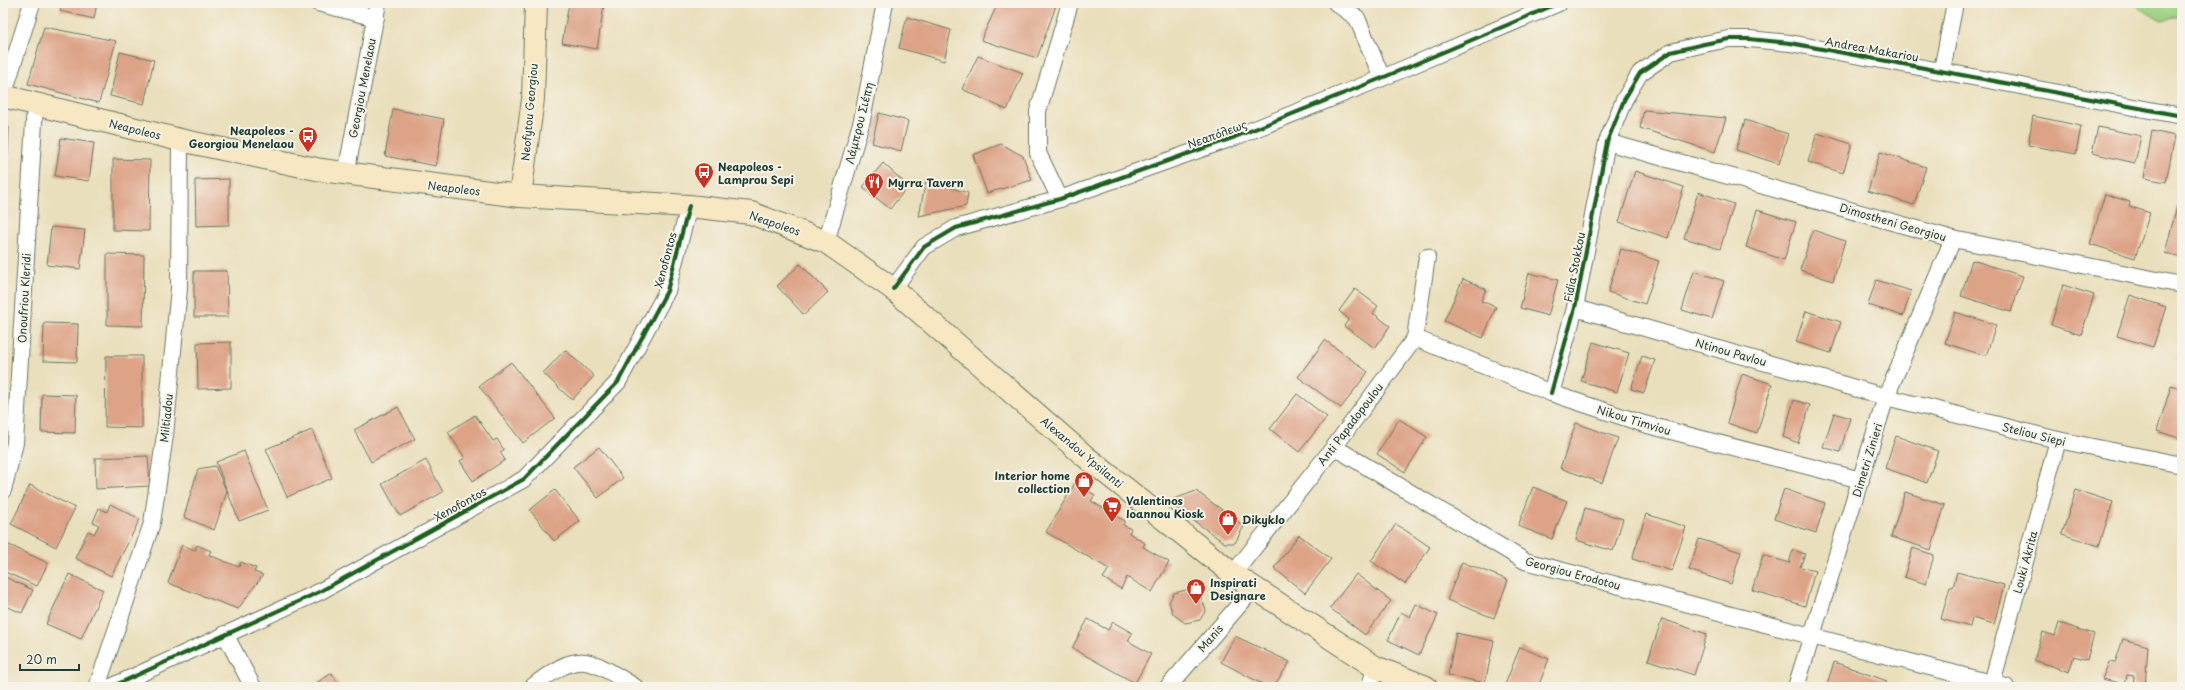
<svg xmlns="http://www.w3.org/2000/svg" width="2185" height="690" font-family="'Playpen Sans',sans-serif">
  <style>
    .green { fill: #9bd080; stroke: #5d865a }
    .building { fill: #dda387 }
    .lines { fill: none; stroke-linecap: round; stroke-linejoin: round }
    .street-casing { stroke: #667664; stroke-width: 18 }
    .secondary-casing { stroke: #667664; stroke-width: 24 }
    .street { stroke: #fff; stroke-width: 16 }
    .secondary { stroke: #f7e8c3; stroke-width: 22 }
    .cycleway-casing { stroke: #f7f3e8; stroke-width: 6 }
    .cycleway { stroke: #1b5e20; stroke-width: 4 }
    .labels { text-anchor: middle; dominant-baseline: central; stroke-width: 4; stroke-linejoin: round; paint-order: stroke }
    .street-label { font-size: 11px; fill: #1f3d34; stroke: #f7f3e8 }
    .poi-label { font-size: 11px; font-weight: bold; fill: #1f3d34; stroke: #f7f3e8; text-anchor: start }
  </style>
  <rect width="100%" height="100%" fill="#f7f3e8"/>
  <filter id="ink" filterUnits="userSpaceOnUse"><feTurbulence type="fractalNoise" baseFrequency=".025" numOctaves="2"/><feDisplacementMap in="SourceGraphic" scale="8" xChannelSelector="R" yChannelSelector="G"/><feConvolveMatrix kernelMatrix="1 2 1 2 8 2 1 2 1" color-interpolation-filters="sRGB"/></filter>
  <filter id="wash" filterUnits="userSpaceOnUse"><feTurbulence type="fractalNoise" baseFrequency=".012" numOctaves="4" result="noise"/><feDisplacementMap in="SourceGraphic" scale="16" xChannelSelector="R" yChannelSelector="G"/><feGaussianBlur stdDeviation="0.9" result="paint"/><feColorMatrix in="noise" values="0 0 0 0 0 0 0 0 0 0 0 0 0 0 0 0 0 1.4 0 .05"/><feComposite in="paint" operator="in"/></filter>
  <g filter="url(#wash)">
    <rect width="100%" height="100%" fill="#eadfbc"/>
    <polygon class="green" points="2133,3 2182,3 2182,17 2161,20"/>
    <g id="blocks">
      <g class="building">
        <polygon points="62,3 97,3 94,19 60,11"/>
        <polygon points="569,3 604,5 597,49 562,43"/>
        <polygon points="998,3 1057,3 1037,58 981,40"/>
        <polygon points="907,17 951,30 944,61 899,48"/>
        <polygon points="44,27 116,41 99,103 28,84"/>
        <polygon points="120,52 154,60 144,104 110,96"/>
        <polygon points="978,56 1023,73 1007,110 962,89"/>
        <polygon points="393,109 444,119 436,166 385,156"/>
        <polygon points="1644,110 1726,118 1715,152 1640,128"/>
        <polygon points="879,113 908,121 901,151 872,143"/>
        <polygon points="2033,116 2081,126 2076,154 2028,145"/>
        <polygon points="1745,120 1788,134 1779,164 1736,150"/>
        <polygon points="3,126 9,127 6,192 3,192"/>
        <polygon points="2098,127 2141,136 2135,163 2092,153"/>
        <polygon points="2152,131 2175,136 2166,182 2144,178"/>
        <polygon points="1817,133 1852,144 1843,173 1808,162"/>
        <polygon points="61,138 94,143 89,181 55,176"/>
        <polygon points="1001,144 1023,156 1032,180 987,193 973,155"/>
        <polygon points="1880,152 1926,167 1914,205 1868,191"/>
        <polygon points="113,159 150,160 149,231 113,230"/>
        <polygon points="883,163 908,186 890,209 863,187"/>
        <polygon points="1635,171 1684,187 1668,238 1619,222"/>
        <polygon points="229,179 229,225 196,226 195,180"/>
        <polygon points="926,180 968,193 966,206 919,216"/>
        <polygon points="1698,192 1734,204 1720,249 1684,238"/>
        <polygon points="2105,194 2130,202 2129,206 2150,213 2135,258 2090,244"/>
        <polygon points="2177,206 2182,207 2182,257 2165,253"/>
        <polygon points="1757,210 1796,222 1784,260 1746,247"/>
        <polygon points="51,227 85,230 80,269 47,265"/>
        <polygon points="1813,230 1845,241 1833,281 1800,270"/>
        <polygon points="1621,249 1659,261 1645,304 1608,292"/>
        <polygon points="107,254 144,255 143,326 107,325"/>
        <polygon points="1972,260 2023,276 2011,312 1961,296"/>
        <polygon points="800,264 828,292 804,315 777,286"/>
        <polygon points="194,271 227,271 228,317 194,317"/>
        <polygon points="1694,271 1724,281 1712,319 1682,310"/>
        <polygon points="1529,273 1558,280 1548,316 1520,308"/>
        <polygon points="1463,279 1486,289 1481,301 1496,307 1483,338 1444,321"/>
        <polygon points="1876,280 1911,291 1903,316 1868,305"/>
        <polygon points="2063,285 2094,295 2081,335 2051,325"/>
        <polygon points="1355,289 1378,306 1373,313 1390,326 1375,348 1344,326 1349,319 1339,311"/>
        <polygon points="2130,295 2166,307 2153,347 2117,336"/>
        <polygon points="1806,311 1841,322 1831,353 1796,342"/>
        <polygon points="1955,312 1996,325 1986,356 1945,343"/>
        <polygon points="44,323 78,324 77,362 43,361"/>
        <polygon points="1325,340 1368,372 1341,408 1298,377"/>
        <polygon points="231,342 231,388 198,389 197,343"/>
        <polygon points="1593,342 1629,353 1617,392 1581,381"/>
        <polygon points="2182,345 2182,361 2177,359"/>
        <polygon points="565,350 594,376 572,400 543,373"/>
        <polygon points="106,356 142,356 142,428 105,427"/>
        <polygon points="1642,356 1655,360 1644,393 1631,389"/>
        <polygon points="511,362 555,418 523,443 479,386"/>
        <polygon points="1742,374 1772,384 1757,433 1727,423"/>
        <polygon points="2171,386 2182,390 2182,439 2157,431"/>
        <polygon points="42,394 76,395 75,433 41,432"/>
        <polygon points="1297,394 1327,417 1299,452 1270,429"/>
        <polygon points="1794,400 1810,405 1798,443 1783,437"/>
        <polygon points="398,407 415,439 371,462 354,430"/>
        <polygon points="1834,413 1850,418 1840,452 1823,447"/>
        <polygon points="475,415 493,441 497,439 504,450 500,452 505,460 473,481 460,461 465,458 448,432"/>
        <polygon points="1399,419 1427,437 1405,472 1377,454"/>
        <polygon points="1576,423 1618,438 1602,483 1560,468"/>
        <polygon points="312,430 332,478 287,497 266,449"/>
        <polygon points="1896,436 1938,451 1927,483 1885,468"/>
        <polygon points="599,447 623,478 598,498 573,467"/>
        <polygon points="244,451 268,510 239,521 216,462"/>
        <polygon points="148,456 150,486 96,489 95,458"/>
        <polygon points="426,460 443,492 400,516 382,484"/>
        <polygon points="215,466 227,492 214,530 184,517 198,469"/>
        <polygon points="1075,483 1095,495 1091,501 1125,521 1123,525 1131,529 1129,533 1145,543 1143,547 1169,562 1152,592 1127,577 1121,589 1103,578 1109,569 1046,532"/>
        <polygon points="30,485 75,508 56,547 11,524"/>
        <polygon points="1533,487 1567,501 1552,539 1518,526"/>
        <polygon points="1784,489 1825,503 1816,533 1774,519"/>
        <polygon points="555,490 580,521 554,541 530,510"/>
        <polygon points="2076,490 2113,502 2099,546 2062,534"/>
        <polygon points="1196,491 1244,526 1235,543 1225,543 1173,506 1174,499"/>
        <polygon points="1905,492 1945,505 1931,550 1891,537"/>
        <polygon points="110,504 140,519 111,576 75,558 88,531 94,534 99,525 93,522 99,508 107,512"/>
        <polygon points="1585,508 1623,519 1613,551 1576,540"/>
        <polygon points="1646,514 1686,527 1672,571 1632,559"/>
        <polygon points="1396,524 1430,547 1405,584 1371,561"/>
        <polygon points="1299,535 1331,559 1305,593 1274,568"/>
        <polygon points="1699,539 1741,552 1731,584 1689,570"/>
        <polygon points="5,543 48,563 37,586 3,571"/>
        <polygon points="182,545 195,550 197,545 211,551 209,555 239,567 241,562 256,568 254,572 263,575 238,609 168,583"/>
        <polygon points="1913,548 1934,555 1926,584 1904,577"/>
        <polygon points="1793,550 1805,554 1800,567 1815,571 1805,606 1752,590 1763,555 1789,563"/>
        <polygon points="1462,562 1508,580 1494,618 1447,600"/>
        <polygon points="1957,572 2004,585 1994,624 1972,618 1970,627 1941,619 1950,587 1953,587"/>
        <polygon points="69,574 103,590 81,639 46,624"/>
        <polygon points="1356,574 1391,601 1365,635 1330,608"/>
        <polygon points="3,576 33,590 22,613 3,605"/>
        <polygon points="1190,589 1201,597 1206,610 1200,620 1185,623 1173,614 1169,602 1174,593"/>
        <polygon points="1416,604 1438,615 1419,655 1388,640 1401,612 1410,617"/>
        <polygon points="1088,619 1108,630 1113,622 1132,633 1128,641 1151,654 1135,683 1072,648"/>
        <polygon points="1662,619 1707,634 1694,675 1648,660"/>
        <polygon points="2059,623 2094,634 2087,660 2074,656 2069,672 2034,660 2043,632 2055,636"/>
        <polygon points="1456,633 1494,641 1485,683 1448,675"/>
        <polygon points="1235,636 1290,662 1273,687 1268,687 1221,662"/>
        <polygon points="2123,639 2148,646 2145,687 2133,685 2134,676 2127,675 2125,684 2102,679 2109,662 2115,663"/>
        <polygon points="1520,647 1549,659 1538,687 1504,687"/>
        <polygon points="1834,662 1887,681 1884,687 1826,687"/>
        <polygon points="332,673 340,687 310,687"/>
      </g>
    </g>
  </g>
  <g filter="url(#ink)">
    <use href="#blocks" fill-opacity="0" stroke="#667664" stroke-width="1"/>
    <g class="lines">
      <defs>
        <g id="street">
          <polyline points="318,3 376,18"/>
          <polyline points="1336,3 1357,18 1382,78"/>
          <polyline points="1942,70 1955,3"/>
          <polyline points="3,96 32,3"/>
          <polyline points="1607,142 1953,239 2182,285"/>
          <polyline points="346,174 378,3"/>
          <polyline points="1060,199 1038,153 1038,111 1070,3"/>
          <polyline points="826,242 862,120 885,3"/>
          <polyline points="893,289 924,247 956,228 1060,199 1235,137 1382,78 1559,3"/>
          <polyline points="1575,308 1886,397 2058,440 2182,465"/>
          <polyline points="1415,338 1551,393 1644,424 1861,480"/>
          <polyline points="1551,393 1575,308 1607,142 1624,100 1640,73 1671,52 1704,44 1729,39 1749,39 1790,43 2182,116"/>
          <polyline points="1334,447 1525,561 2006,687"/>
          <polyline points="3,490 15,443 35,105"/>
          <polyline points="1233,574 1334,447 1415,338 1427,257"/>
          <polyline points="225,634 253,687"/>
          <polyline points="1992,683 2058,440"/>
          <polyline points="97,687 152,523 165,435 179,288 180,140"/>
          <polyline points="111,687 319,592 524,479 618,382 667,291 689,206"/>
          <path d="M532,687C579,650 587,657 635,687"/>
          <polyline points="1168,687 1253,589"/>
          <polyline points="1370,687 1375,667"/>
          <polyline points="1796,687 1886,397 1953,239"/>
        </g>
        <g id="secondary">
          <polyline points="3,96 180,140 321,170 520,196 689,206 751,213 826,242 893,289 1086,457 1233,574 1375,667 1426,687"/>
          <polyline points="520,196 533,99 536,3"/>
        </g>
      </defs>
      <use href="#street" class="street-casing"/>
      <use href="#secondary" class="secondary-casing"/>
      <use href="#street" class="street"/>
      <use href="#secondary" class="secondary"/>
      <defs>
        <g id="cycleway">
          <polyline points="893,289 924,247 956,228 1060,199 1235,137 1382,78 1559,3"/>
          <polyline points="1551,393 1575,308 1607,142 1624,100 1640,73 1671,52 1704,44 1729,39 1749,39 1790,43 2182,116"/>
          <polyline points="111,687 319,592 524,479 618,382 667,291 689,206"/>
        </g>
      </defs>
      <use href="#cycleway" class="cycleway-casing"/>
      <use href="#cycleway" class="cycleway"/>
    </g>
  </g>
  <defs>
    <symbol id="bus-pin" viewBox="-11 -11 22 30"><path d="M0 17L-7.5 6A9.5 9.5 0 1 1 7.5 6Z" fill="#c8321e" stroke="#f7f3e8"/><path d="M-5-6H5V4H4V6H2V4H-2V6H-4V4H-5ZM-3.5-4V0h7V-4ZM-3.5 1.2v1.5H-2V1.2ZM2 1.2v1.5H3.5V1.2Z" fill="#fff"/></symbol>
    <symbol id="restaurant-pin" viewBox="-11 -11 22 30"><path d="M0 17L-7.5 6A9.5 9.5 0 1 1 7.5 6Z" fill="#c8321e" stroke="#f7f3e8"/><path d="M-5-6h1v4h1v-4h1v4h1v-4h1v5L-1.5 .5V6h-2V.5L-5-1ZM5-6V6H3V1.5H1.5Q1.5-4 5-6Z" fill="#fff"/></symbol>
    <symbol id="shop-pin" viewBox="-11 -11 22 30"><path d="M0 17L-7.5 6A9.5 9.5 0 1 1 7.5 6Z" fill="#c8321e" stroke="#f7f3e8"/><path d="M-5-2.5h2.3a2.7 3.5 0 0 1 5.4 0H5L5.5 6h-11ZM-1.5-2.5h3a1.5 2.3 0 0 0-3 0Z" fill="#fff"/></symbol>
    <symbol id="supermarket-pin" viewBox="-11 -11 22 30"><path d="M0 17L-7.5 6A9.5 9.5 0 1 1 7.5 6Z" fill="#c8321e" stroke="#f7f3e8"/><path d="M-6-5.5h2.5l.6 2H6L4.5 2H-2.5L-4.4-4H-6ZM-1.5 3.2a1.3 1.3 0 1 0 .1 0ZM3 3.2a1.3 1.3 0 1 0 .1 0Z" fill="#fff"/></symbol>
  </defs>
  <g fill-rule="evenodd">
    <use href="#bus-pin" x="297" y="125" width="22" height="30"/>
    <use href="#bus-pin" x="693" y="161" width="22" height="30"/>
    <use href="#restaurant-pin" x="863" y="171" width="22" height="30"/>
    <use href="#shop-pin" x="1073" y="470" width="22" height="30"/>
    <use href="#supermarket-pin" x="1101" y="495" width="22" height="30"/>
    <use href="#shop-pin" x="1217" y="508" width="22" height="30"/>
    <use href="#shop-pin" x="1185" y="577" width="22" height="30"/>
  </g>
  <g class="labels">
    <g class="street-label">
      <text transform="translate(1872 49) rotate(10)">Andrea Makariou</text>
      <text transform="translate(362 88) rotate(-79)">Georgiou Menelaou</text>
      <text transform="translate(529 112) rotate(-85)">Neofytou Georgiou</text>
      <text transform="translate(859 123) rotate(-76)">Λάμπρου Σιέπη</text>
      <text transform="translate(135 129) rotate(14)">Neapoleos</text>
      <text transform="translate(1217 134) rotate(-20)">Νεαπόλεως</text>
      <text transform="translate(454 188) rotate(7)">Neapoleos</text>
      <text transform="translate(1893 222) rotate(16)">Dimostheni Georgiou</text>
      <text transform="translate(775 223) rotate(19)">Neapoleos</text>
      <text transform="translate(665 260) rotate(-75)">Xenofontos</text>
      <text transform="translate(1574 267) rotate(-79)">Fidia Stokkou</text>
      <text transform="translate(24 298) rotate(-87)">Onoufriou Kleridi</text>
      <text transform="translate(1731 352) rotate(16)">Ntinou Pavlou</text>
      <text transform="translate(166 418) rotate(-84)">Miltiadou</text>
      <text transform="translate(1634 420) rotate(17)">Nikou Timviou</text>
      <text transform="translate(1350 424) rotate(-53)">Anti Papadopoulou</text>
      <text transform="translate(2034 434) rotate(14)">Steliou Siepi</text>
      <text transform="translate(1082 452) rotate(40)">Alexandou Ypsilanti</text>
      <text transform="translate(1867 460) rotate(-73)">Dimetri Zinieri</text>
      <text transform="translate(460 504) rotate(-29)">Xenofontos</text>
      <text transform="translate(2025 562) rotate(-75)">Louki Akrita</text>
      <text transform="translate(1573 573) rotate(15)">Georgiou Erodotou</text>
      <text transform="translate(1210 638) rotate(-49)">Manis</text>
    </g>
    <g class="poi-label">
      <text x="294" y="130" text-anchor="end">Neapoleos -<tspan x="294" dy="13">Georgiou Menelaou</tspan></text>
      <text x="718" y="166">Neapoleos -<tspan x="718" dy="13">Lamprou Sepi</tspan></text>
      <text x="888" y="182">Myrra Tavern</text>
      <text x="1070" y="475" text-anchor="end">Interior home<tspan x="1070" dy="13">collection</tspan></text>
      <text x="1126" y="500">Valentinos<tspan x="1126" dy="13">Ioannou Kiosk</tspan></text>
      <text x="1242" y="519">Dikyklo</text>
      <text x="1210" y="582">Inspirati<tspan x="1210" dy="13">Designare</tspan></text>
    </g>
  </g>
  <rect width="2185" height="690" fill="none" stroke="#f7f3e8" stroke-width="16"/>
  <path d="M20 664v6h59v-6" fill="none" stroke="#1f3d34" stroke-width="2"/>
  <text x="26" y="664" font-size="12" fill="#1f3d34" stroke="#f7f3e8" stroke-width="3" paint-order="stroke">20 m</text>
</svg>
